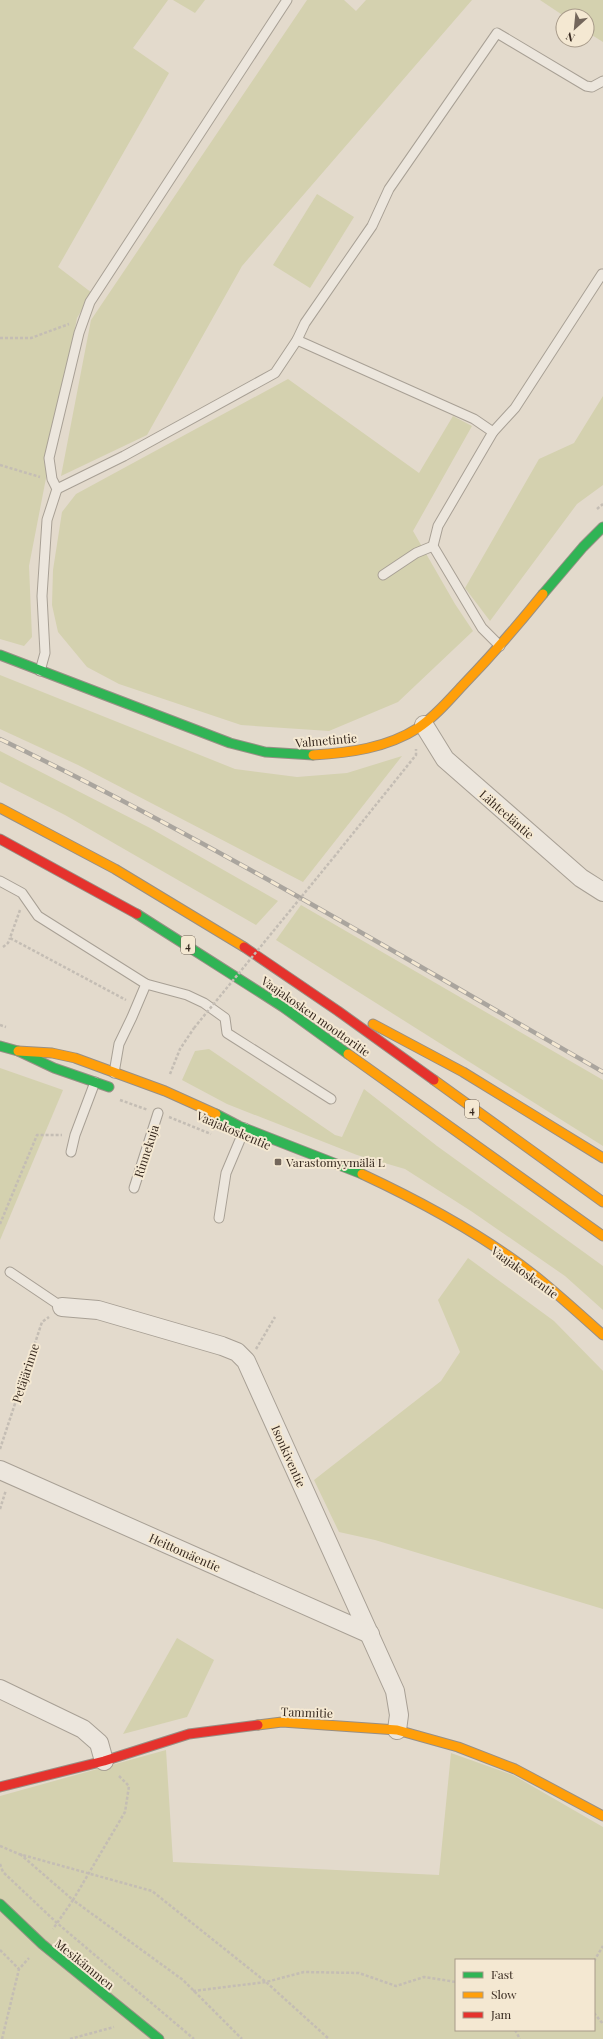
<svg xmlns="http://www.w3.org/2000/svg" width="603" height="2039" font-family="'Playfair Display',serif">
  <style>
    .green { fill: #d4d1af; fill-rule: evenodd }
    .lines { fill: none; stroke-linecap: round; stroke-linejoin: round }
    .lane-casing { stroke: #a8a095; stroke-width: 11 }
    .street-casing { stroke: #a8a095; stroke-width: 20 }
    .fast-casing { stroke: #988f85; stroke-width: 11 }
    .slow-casing { stroke: #988f85; stroke-width: 11 }
    .jam-casing { stroke: #988f85; stroke-width: 11 }
    .path { stroke: #c4bdb4; stroke-width: 2.5; stroke-dasharray: 3 2; stroke-linecap: butt }
    .lane { stroke: #ece6dd; stroke-width: 9 }
    .street { stroke: #ece6dd; stroke-width: 18 }
    .fast { stroke: #30b455; stroke-width: 9 }
    .slow { stroke: #ff9f0a; stroke-width: 9 }
    .jam { stroke: #e5322d; stroke-width: 9 }
    .rail-casing { stroke: #aaa59e; stroke-width: 4.5 }
    .rail { stroke: #f4e8d2; stroke-width: 3; stroke-dasharray: 9; stroke-linecap: butt }
    .path-bridge { stroke: #c4bdb4; stroke-width: 2.5; stroke-dasharray: 3 2; stroke-linecap: butt }
    .poi-dot { fill: #73665b; stroke: #f4e8d2; stroke-width: 1.5 }
    .labels { text-anchor: middle; dominant-baseline: central; stroke-width: 4; stroke-linejoin: round; paint-order: stroke }
    .shield { fill: #f4e8d2; stroke: #6f6254; stroke-width: 1 }
    .shield-label { font-size: 11px; font-weight: bold; fill: #36281e }
    .street-label { font-size: 12px; fill: #36281e; stroke: #f4e8d2 }
    .poi-label { font-size: 12px; fill: #36281e; stroke: #f4e8d2; text-anchor: start }
  </style>
  <rect width="100%" height="100%" fill="#e3dacc"/>
  <g class="green">
    <polygon points="0,0 168,0 133,48 169,73 58,267 92,293 77,318 29,566 32,637 24,646 0,639"/>
    <polygon points="173,0 205,0 195,13"/>
    <polygon points="307,0 344,0 356,11 366,0 472,0 242,266 147,435 61,476 91,320"/>
    <polygon points="540,0 603,0 603,42 587,32 587,16 564,16"/>
    <polygon points="317,194 354,217 310,288 273,265"/>
    <polygon points="288,379 419,473 453,416 472,426 413,531 455,604 473,631 398,702 329,731 241,725 119,684 87,667 58,632 52,605 53,570 62,512 76,494"/>
    <polygon points="603,396 603,485 577,504 490,621 465,588 539,459 574,443"/>
    <polygon points="0,675 235,769 297,777 347,773 402,756 303,882 78,765 0,729"/>
    <polygon points="0,751 150,828 278,901 256,925 65,815 0,782"/>
    <polygon points="301,905 603,1080 603,1146 276,940"/>
    <polygon points="209,1049 335,1135 342,1137 364,1089 437,1146 603,1266 603,1310 565,1276 471,1211 405,1169 357,1155 227,1104 182,1080 195,1051"/>
    <polygon points="0,1068 63,1090 0,1240"/>
    <polygon points="468,1258 554,1321 603,1371 603,1609 375,1540 339,1532 314,1480 441,1381 460,1352 438,1300"/>
    <polygon points="177,1638 214,1660 187,1717 123,1734"/>
    <path d="M166,1750L173,1862L439,1875L451,1753L513,1775L603,1827V2039H0V1796ZM456,1960H594V2030H456Z"/>
  </g>
  <g class="lines">
    <defs>
      <g id="lane">
        <polyline points="297,340 474,419 493,432"/>
        <polyline points="57,489 124,456 275,373 297,340 305,323 372,226 389,189 497,33 586,86 592,87 603,81"/>
        <polyline points="383,575 416,553 433,546"/>
        <polyline points="500,646 482,628 433,546 438,526 493,432 515,408 602,274"/>
        <polyline points="40,671 45,653 42,596 47,520 57,489 52,479 49,458 79,333 90,302 287,0"/>
        <polyline points="0,881 22,893 38,916 146,984 132,1017 119,1044 114,1073"/>
        <polyline points="146,984 187,995 204,1003 225,1018 227,1033 331,1099"/>
        <polyline points="71,1152 75,1135 95,1082"/>
        <polyline points="134,1188 158,1113"/>
        <polyline points="219,1218 226,1173 245,1128"/>
        <polyline points="10,1272 62,1307"/>
      </g>
      <g id="street">
        <polyline points="424,725 445,759 581,878 603,892"/>
        <polyline points="62,1307 98,1310 222,1346 237,1352 246,1361 395,1691 399,1715 397,1730"/>
        <polyline points="0,1470 370,1634"/>
        <polyline points="0,1689 83,1729 99,1743 104,1761"/>
      </g>
      <g id="fast">
        <polyline points="543,594 583,547 603,527"/>
        <polyline points="0,655 230,743 265,752 313,755"/>
        <polyline points="137,914 283,1007 348,1054"/>
        <polyline points="0,1046 18,1051 54,1068 109,1087"/>
        <polyline points="216,1114 239,1126 362,1174"/>
        <polyline points="0,1904 42,1944 159,2039"/>
      </g>
      <g id="slow">
        <path d="M313,755C349,753 387,748 418,728C436,716 450,699 464,684C492,655 518,625 543,594"/>
        <polyline points="0,808 115,869 244,947"/>
        <polyline points="373,1024 463,1072 603,1158"/>
        <polyline points="18,1051 52,1053 75,1058 165,1091 216,1114"/>
        <polyline points="348,1054 603,1236"/>
        <polyline points="434,1080 603,1202"/>
        <path d="M362,1174C422,1202 487,1237 539,1279C561,1297 582,1316 603,1335"/>
        <polyline points="258,1725 282,1722 397,1730 458,1747 515,1769 603,1816"/>
      </g>
      <g id="jam">
        <polyline points="0,839 137,914"/>
        <polyline points="244,947 338,1011 434,1080"/>
        <polyline points="0,1787 104,1761 189,1734 258,1725"/>
      </g>
    </defs>
    <use href="#lane" class="lane-casing"/>
    <use href="#street" class="street-casing"/>
    <use href="#fast" class="fast-casing"/>
    <use href="#slow" class="slow-casing"/>
    <use href="#jam" class="jam-casing"/>
    <g class="path">
      <polyline points="0,338 31,338 69,324"/>
      <polyline points="0,465 40,477"/>
      <polyline points="597,509 603,504"/>
      <polyline points="334,857 416,755 416,749"/>
      <polyline points="20,910 10,938 126,1000"/>
      <polyline points="3,947 8,943 10,938"/>
      <polyline points="0,1025 6,1027"/>
      <polyline points="170,1074 180,1049 194,1028"/>
      <polyline points="120,1100 148,1110"/>
      <polyline points="169,1117 211,1134"/>
      <polyline points="0,1224 37,1135 62,1135"/>
      <polyline points="256,1349 275,1317"/>
      <polyline points="0,1449 42,1322 49,1317"/>
      <polyline points="0,1509 6,1490"/>
      <polyline points="119,1776 129,1786 125,1812 73,1900 183,1980 242,2039"/>
      <polyline points="0,1846 19,1854 152,1891 266,1982 329,2039"/>
      <polyline points="20,1854 73,1900 53,1929"/>
      <polyline points="0,1864 3,1872 57,1923 194,2039"/>
      <polyline points="0,1950 19,1969"/>
      <polyline points="594,1961 603,1946"/>
      <polyline points="193,1991 266,1982 304,1972 359,1973 396,1986 424,1977 456,1982"/>
      <polyline points="594,2013 603,2024"/>
      <polyline points="515,2030 520,2039"/>
      <polyline points="2,2039 19,1969 29,1958"/>
      <polyline points="70,2039 114,2027"/>
    </g>
    <use href="#lane" class="lane"/>
    <use href="#street" class="street"/>
    <use href="#fast" class="fast"/>
    <use href="#slow" class="slow"/>
    <use href="#jam" class="jam"/>
    <defs>
      <path id="rail" d="M0,739C207,839 404,958 603,1072"/>
    </defs>
    <use href="#rail" class="rail-casing"/>
    <use href="#rail" class="rail"/>
    <polyline class="path-bridge" points="194,1028 334,857"/>
  </g>
  <rect class="poi-dot" x="274" y="1158" width="8" height="8" rx="2"/>
  <g class="labels">
    <g class="shield">
      <rect x="181" y="936" width="14" height="18" rx="3"/>
      <rect x="465" y="1100" width="14" height="18" rx="3"/>
    </g>
    <g class="shield-label">
      <text x="188" y="945">4</text>
      <text x="472" y="1109">4</text>
    </g>
    <g class="street-label">
      <text transform="translate(326 740) rotate(-5)">Valmetintie</text>
      <text transform="translate(507 814) rotate(41)">Lähteeläntie</text>
      <text transform="translate(316 1016) rotate(35)">Vaajakosken moottoritie</text>
      <text transform="translate(234 1130) rotate(23)">Vaajakoskentie</text>
      <text transform="translate(146 1151) rotate(-72)">Rinnekuja</text>
      <text transform="translate(525 1272) rotate(36)">Vaajakoskentie</text>
      <text transform="translate(25 1373) rotate(-72)">Petäjärinne</text>
      <text transform="translate(289 1456) rotate(66)">Isonkiventie</text>
      <text transform="translate(185 1552) rotate(24)">Heittomäentie</text>
      <text transform="translate(307 1712) rotate(2)">Tammitie</text>
      <text transform="translate(85 1964) rotate(39)">Mesikämmen</text>
    </g>
    <g class="poi-label">
      <text x="286" y="1162">Varastomyymälä L</text>
    </g>
  </g>
  <rect x="455" y="1959" width="140" height="72" fill="#f4e8d2" stroke="#a89b8a"/>
  <rect x="463" y="1972" width="20" height="6" fill="#30b455" stroke="#a89b8a"/>
  <text x="491" y="1979" font-size="12" fill="#36281e">Fast</text>
  <rect x="463" y="1992" width="20" height="6" fill="#ff9f0a" stroke="#a89b8a"/>
  <text x="491" y="1999" font-size="12" fill="#36281e">Slow</text>
  <rect x="463" y="2012" width="20" height="6" fill="#e5322d" stroke="#a89b8a"/>
  <text x="491" y="2019" font-size="12" fill="#36281e">Jam</text>
  <g transform="translate(575 28) rotate(207)"><circle r="19" fill="#f4e8d2" stroke="#a89b8a"/>
  <path d="M0-3L7 15L0 10L-7 15Z" fill="#73665b"/>
  <text y="-6" font-size="11" font-weight="bold" text-anchor="middle" fill="#36281e">N</text>
  </g>
</svg>
